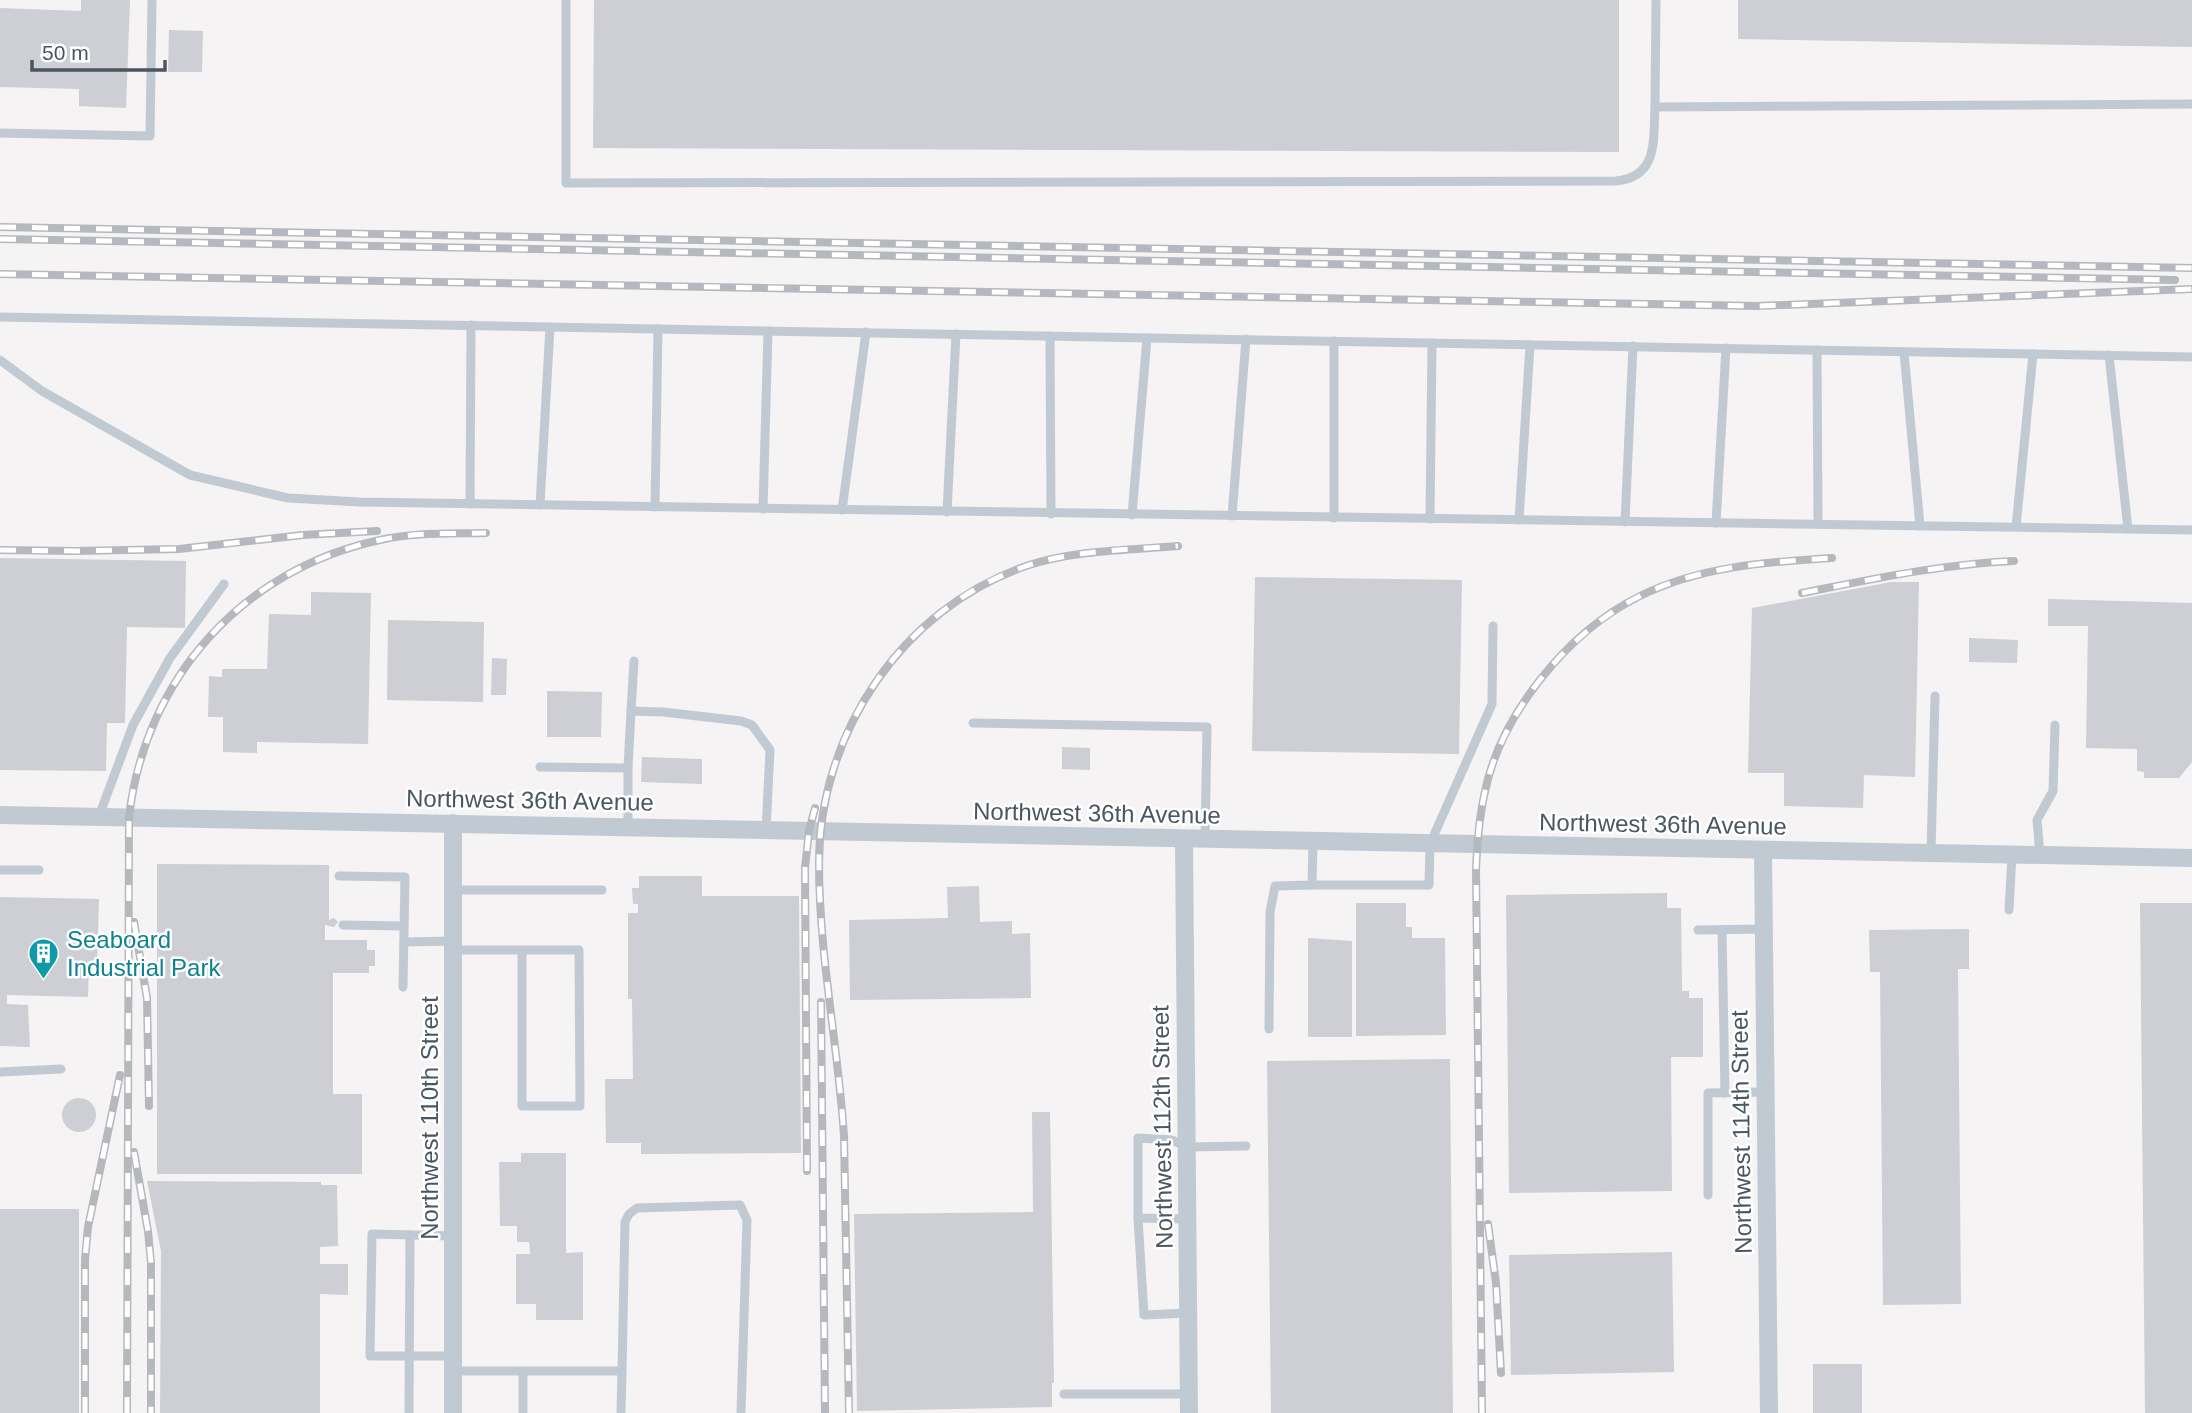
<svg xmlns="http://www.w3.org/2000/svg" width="2192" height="1413" font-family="Helvetica,sans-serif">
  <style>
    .building { fill: #cdcfd5 }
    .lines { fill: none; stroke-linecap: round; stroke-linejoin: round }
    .lane { stroke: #c1cad2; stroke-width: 9 }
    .street { stroke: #c1cad2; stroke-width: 18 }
    .rail-casing { stroke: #b5b8bd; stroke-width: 8 }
    .rail { stroke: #fff; stroke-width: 5; stroke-dasharray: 16; stroke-linecap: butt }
    .labels { text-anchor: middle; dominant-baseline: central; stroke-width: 5; stroke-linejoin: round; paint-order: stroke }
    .street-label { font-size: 24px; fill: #4a5661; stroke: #fff }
    .culture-label { font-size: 24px; fill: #0d838f; stroke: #fff; text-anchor: start }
  </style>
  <rect width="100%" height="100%" fill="#f5f3f3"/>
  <g class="building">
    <polygon points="81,0 130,0 126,108 79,106 79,89 0,87 0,8 81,11"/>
    <polygon points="594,0 1619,0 1619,152 593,148"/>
    <polygon points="1738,0 2192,0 2192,47 1738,39"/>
    <polygon points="169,30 203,31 202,72 168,72"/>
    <polygon points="0,558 186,561 185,628 127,627 125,723 107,723 106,771 0,770"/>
    <polygon points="1255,577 1462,580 1459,754 1252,751"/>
    <polygon points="1891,582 1919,582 1915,777 1864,775 1863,808 1784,806 1784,773 1748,773 1752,608"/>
    <polygon points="311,592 371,593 368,744 257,742 257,753 223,752 223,717 208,717 209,676 222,677 222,669 267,669 269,614 311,615"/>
    <polygon points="2048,599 2192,603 2192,762 2179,778 2144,778 2144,772 2137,771 2137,749 2086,748 2088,626 2048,626"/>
    <polygon points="388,620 484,622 483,702 387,700"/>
    <polygon points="1969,638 2018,640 2017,663 1969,662"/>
    <polygon points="492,658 507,659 506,695 491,695"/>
    <polygon points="547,691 602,692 601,737 547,737"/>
    <polygon points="1062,747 1090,748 1090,770 1062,769"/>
    <polygon points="642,757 702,759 702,784 641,782"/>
    <polygon points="157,864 329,865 329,920 334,918 338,922 334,927 325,925 325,940 367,940 367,950 375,950 375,966 369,966 369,973 333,973 333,1094 362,1094 362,1174 157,1174"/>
    <polygon points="639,876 702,876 702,896 799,896 801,1153 641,1154 641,1143 606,1143 605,1079 633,1079 632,999 628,999 628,913 638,913 638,904 633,904 632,888 639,888"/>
    <polygon points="979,886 980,922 1012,921 1012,934 1030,933 1031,998 850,1000 849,920 948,918 947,887"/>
    <polygon points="1667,893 1667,908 1681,908 1682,991 1689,991 1689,998 1703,998 1703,1057 1671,1057 1672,1191 1509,1193 1506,895"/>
    <polygon points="0,897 99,899 97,965 89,964 88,997 7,995 7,1004 28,1005 30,1047 0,1046"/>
    <polygon points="1356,903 1406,903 1406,927 1412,927 1412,938 1445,938 1446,1035 1356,1036"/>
    <polygon points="2140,903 2192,903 2192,1413 2145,1413"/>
    <polygon points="1969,929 1969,969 1958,969 1961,1304 1883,1305 1880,972 1870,972 1869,930"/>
    <polygon points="1308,938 1352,941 1352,1037 1308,1037"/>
    <polygon points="1450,1059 1453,1413 1271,1413 1267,1061"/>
    <circle cx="79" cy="1115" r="17"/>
    <polygon points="1032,1112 1050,1112 1054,1383 1052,1383 1052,1407 857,1411 854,1214 1033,1212"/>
    <polygon points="521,1153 566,1153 566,1253 583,1252 583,1320 536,1320 536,1304 516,1304 516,1254 530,1254 529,1242 517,1242 517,1226 500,1226 499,1162 521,1162"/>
    <polygon points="147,1181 321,1182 321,1185 337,1185 338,1246 320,1247 320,1264 348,1264 348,1295 320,1294 320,1413 160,1413 161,1251"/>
    <rect x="0" y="1209" width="79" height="204"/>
    <polygon points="1672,1252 1674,1372 1511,1375 1509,1255"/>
    <rect x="1813" y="1364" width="49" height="49"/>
  </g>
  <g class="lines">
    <g class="lane">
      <path d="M566,0V183L1616,181C1659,177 1653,139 1655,107"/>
      <polyline points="1656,0 1655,107 2192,104"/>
      <polyline points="0,133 150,136 152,0"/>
      <polyline points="0,317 2192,357"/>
      <polyline points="1050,336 1051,514"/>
      <polyline points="1334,341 1334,518"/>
      <polyline points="1817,350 1818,524"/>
      <polyline points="1904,352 1920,526"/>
      <polyline points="2109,355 2128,529"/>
      <polyline points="0,360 42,391 190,475 288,498 360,502 2192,530"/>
      <polyline points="470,504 471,325"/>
      <polyline points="540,505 550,327"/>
      <polyline points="655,507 658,329"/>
      <polyline points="763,509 768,331"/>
      <polyline points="842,510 866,332"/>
      <polyline points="947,512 956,334"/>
      <polyline points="1132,515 1147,338"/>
      <polyline points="1232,516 1246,339"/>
      <polyline points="1430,519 1432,343"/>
      <polyline points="1519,520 1530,345"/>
      <polyline points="1625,522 1633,346"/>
      <polyline points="1716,523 1726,348"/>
      <polyline points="2016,527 2033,354"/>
      <polyline points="631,711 634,661"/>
      <polyline points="973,723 1207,727 1205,839"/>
      <polyline points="540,767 628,768 628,827"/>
      <polyline points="628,768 631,711 663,712 741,721 752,725 770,750 766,830"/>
      <polyline points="99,816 133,725 170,658 224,584"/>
      <polyline points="1931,853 1935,696"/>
      <polyline points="2040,855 2037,820 2053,791 2055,725"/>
      <polyline points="0,870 39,870"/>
      <polyline points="339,876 405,877 403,987"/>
      <polyline points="1312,885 1429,885 1430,844 1492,704 1493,626"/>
      <polyline points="453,890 602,890"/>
      <polyline points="2009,910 2012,855"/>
      <polyline points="343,925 404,926"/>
      <polyline points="1698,930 1764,929"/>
      <polyline points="1722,930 1725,1093"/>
      <polyline points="404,942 453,941"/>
      <polyline points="453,950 579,950 580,1106 522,1106 522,950"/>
      <polyline points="1269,1029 1270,912 1275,886 1312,885 1313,842"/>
      <polyline points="0,1072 61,1069"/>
      <polyline points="1708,1195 1708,1093 1765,1092"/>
      <polyline points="1138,1218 1144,1315 1188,1313"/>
      <polyline points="1187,1219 1138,1218 1138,1138 1172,1140 1187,1147 1246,1146"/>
      <polyline points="453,1356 370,1356 372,1234 453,1236"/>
      <polyline points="453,1371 622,1371 625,1222 629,1214 637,1208 740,1205 747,1220 741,1413"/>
      <polyline points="523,1372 523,1413"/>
      <polyline points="1064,1394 1189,1394"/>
      <polyline points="409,1413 410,1235"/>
      <polyline points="621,1413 622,1371"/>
    </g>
    <g class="street">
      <polyline points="0,815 2192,858"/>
      <polyline points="453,823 453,1413"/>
      <polyline points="1184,840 1189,1413"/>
      <polyline points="1763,850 1769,1413"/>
    </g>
    <defs>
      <g id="rail">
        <polyline points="0,227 2192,268"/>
        <polyline points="0,239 2175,280"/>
        <polyline points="0,274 1757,306 2192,289"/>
        <polyline points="0,550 75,551 179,549 303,535 377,531"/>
        <path d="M1802,593C1873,579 1942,564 2014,561"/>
        <polyline points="134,922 147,998 149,1106"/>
        <polyline points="821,1002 825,1413"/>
        <polyline points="134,1152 148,1231 151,1263 151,1413"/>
        <polyline points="807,1171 805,868 809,831 815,808"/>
        <polyline points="1488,1224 1496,1283 1501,1373"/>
        <polyline points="85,1413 85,1259 88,1227 120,1075"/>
        <path d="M127,1413L129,817C145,678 243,569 380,540C414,532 451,534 486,533"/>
        <path d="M849,1413L844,1136C838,1045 819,955 819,863C819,733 902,609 1026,566C1074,550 1128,550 1178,546"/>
        <path d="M1482,1413L1476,870C1477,845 1479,820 1484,796C1499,716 1567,632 1640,596C1700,566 1767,562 1832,558"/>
      </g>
    </defs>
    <use href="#rail" class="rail-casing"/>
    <use href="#rail" class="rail"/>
  </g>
  <defs>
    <symbol id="building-pin" viewBox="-11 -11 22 30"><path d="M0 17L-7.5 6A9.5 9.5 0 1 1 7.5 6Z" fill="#0f9aa8" stroke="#fff"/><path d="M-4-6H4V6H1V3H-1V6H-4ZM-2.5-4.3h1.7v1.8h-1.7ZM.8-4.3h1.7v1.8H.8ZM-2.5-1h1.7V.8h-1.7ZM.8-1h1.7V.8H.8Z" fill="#fff"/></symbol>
  </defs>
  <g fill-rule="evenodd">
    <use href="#building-pin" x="26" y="936" width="35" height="47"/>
  </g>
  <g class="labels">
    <g class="street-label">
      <text transform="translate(530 800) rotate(1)">Northwest 36th Avenue</text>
      <text transform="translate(1097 813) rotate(1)">Northwest 36th Avenue</text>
      <text transform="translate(1663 824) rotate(1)">Northwest 36th Avenue</text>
      <text transform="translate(429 1118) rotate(-90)">Northwest 110th Street</text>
      <text transform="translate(1162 1127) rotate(-91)">Northwest 112th Street</text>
      <text transform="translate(1741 1132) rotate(-91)">Northwest 114th Street</text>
    </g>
    <g class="culture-label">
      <text x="67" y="939">Seaboard<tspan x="67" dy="28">Industrial Park</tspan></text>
    </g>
  </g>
  <path d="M32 60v10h133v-10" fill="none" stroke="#4a5661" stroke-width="3.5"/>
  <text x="42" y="60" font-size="21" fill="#4a5661" stroke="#ffffff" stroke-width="5" paint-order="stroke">50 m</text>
</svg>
